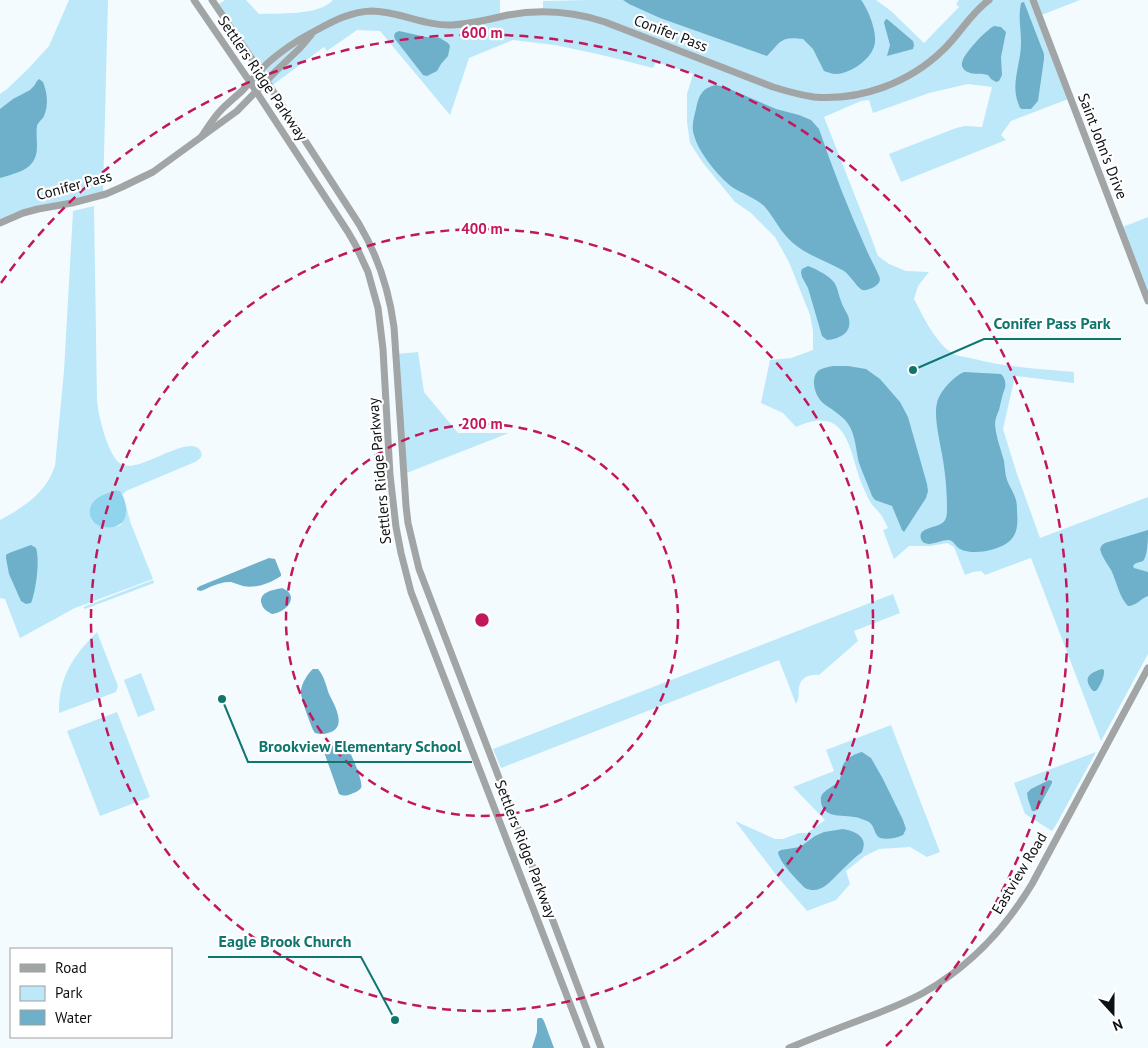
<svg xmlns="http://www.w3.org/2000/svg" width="1148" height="1048" font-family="'PT Sans',sans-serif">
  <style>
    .green { fill: #bde8f9 }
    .forest { fill: #91d4ee }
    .water { fill: #6eb0ca }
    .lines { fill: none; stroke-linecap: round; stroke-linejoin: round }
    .minor { stroke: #a2a5a6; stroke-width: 7 }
    .ring { fill: none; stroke: #c2185b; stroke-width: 2.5; stroke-dasharray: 9 6 }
    .labels { text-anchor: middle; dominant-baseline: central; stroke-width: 4.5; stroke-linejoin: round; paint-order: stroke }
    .street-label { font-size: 15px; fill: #0e1112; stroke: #fff }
    .centre { fill: #c2185b; stroke: #fff; stroke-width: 2.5 }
    .ring-label { font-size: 15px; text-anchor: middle; font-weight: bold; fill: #c2185b; stroke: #fff; stroke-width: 4.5; stroke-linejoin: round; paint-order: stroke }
    .leader { fill: none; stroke: #0f766e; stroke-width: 2 }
    .callout-dot { fill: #0f766e; stroke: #fff; stroke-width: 2 }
    .callout-label { font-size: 16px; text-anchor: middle; font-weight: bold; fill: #0f766e; stroke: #fff; stroke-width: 4.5; stroke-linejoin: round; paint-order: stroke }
  </style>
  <rect width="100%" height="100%" fill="#f4fbff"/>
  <g class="green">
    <polygon points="69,0 108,0 103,194 0,223 0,94 6,90 29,68 49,46"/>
    <path d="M225,0H246L259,14C279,13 318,16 333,0H500V16L543,12V1L588,0H876L891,11L924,43L959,7L956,4L959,0H1080L1039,16L1071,98L1011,121L1001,135L1006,140L901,182L889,154L956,128L965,126L982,127L992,87L968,84L929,93L873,113L869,100L861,101L824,117L868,229L878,256L889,264L906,271L929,272L918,286L914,299C923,316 935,342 952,353C957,356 965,357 970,358C1004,367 1039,369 1074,372V383L1015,376L1003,429L1017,474L1040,538L1148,497V654L1101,741L1031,558L985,575L981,571L973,572L965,575L954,547L947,543L931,546H909L894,559L883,530L888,528C886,525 885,521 883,518C880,512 874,508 871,503C868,499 866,493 864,489C848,454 851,402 796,427L783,413L761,403L770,360L791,358L813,350V331L810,315L789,262L775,237L751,213L735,202L703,163L690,143L687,122V94L693,74L656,62L653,68L602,55L555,45L513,40L469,58L450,115L380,31L357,30L327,51L324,47L270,87L216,6Z"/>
    <path d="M94,206L97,400C98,415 108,456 121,464C137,475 189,433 200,450C204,456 200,459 195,462L126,491L123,494L124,500L123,495L118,490C102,493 85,503 92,521C104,525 109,530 121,525L126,509L125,502L131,524L153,579L75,608L20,638L5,599L0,598V520C24,507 46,493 55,466L64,371L73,211Z"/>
    <polygon points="1148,217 1148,301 1120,228"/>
    <polygon points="418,352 424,392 458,433 509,433 404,474 396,354"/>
    <polygon points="153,580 154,583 85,609 83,607"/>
    <path d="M893,594L900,613L854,631L858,641L819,675C810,674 801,677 799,687C798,694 800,697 796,704L779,660L501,768L493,749Z"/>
    <path d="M97,632L118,686L116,692L59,713C58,678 73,656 97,632Z"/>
    <polygon points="141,673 155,710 138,717 124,680"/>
    <polygon points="117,712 150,797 100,816 67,731"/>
    <polygon points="891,725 940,852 927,857 910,847 879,849 865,856 846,871 850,884 836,900 807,911 777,876 735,821 775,839 783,839 799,833 807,833 825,820 793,787 834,771 826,750"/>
    <polygon points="1096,752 1056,825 1052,831 1025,814 1014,783"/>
  </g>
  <path class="forest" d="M116,490L120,491C124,497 127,506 126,513C125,528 107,531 96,524C93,522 91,519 90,515C88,499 104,494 116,490Z"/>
  <g class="water">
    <path d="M623,0H861C868,9 876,29 875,41C875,57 851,74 836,74C832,74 828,72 824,71L813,49L803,39C781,36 781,41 767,56L660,18L629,4Z"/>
    <path d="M1024,2L1044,54V59L1038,101L1031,109H1022L1020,108C1009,84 1021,67 1021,42C1021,29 1018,17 1021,3Z"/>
    <polygon points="887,19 913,41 914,45 913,49 887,56 890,45 884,23 885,20"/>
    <path d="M994,26L1001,27L1006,32L1001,57L1002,75L999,81L996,82L991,79L988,75C981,73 974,75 968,72C964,71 961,66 962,63C963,54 986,30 994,26Z"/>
    <polygon points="399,31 426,37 440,38 448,43 450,46 448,56 441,64 437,71 427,76 423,75 395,39 394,36 395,33"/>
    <path d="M39,79L43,82C47,92 49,105 44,116C42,120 38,122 37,126C36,132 37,140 37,146C37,170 19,172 0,178V109L13,99L30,90L34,86L37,81Z"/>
    <path d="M716,85L725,87L776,109L799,115L811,120L819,129C833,170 849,211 867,251C869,256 880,276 880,279C880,286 868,291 862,290C855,285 851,276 844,271C827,261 808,256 793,243C781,233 775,219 765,207C756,198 743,194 732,187C719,177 698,152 694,135C691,127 694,117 696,109C699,95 702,88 716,85Z"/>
    <path d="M808,266C816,269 826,274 832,280C838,286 838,294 841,301C843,308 848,313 849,319C852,334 838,339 827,340L822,336L808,288L802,277L801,272L802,269Z"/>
    <path d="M833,366H848L866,369L880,379L900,402L908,417L927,484L928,491L926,498L904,532L902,530L892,506L875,500L872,496C868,485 863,474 859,463C856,452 856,440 851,429C845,416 833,411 823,403C815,396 810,379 818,371C822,368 828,367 833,366Z"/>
    <path d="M964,372L1001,374C1005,378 1006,382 1005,388C1002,395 1001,402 999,410C997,415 995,419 995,424C996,438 1001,449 1004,461C1005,468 1005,474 1007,480C1009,486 1013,491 1015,497C1017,502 1017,507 1017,512C1019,533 1014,543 994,549C984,552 970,554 960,549C956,547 954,541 949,540C941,539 925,550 921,539C917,526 940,529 945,520C947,517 947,512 947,509C947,495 946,480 944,467C942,449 933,419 937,403C939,392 954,376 964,372Z"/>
    <path d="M1148,530C1148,538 1148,556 1143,561C1138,563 1136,562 1133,566L1134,568L1148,572V596C1140,599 1136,606 1128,606C1119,597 1117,582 1111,570C1107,563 1102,557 1100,549L1102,545L1105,543Z"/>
    <path d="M31,545L36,548C40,561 36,590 31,603L26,604L21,601L9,574L6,558V555L9,553Z"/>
    <path d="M269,558L275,559L281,574V576C271,583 255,589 243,586C239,585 235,583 231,582C221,581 210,587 201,591L197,590V588L200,586Z"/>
    <path d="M282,588C300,595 288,612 272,614C267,611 264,610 262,605C257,592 273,590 282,588Z"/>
    <path d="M313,669H318C324,676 326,685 329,694C334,704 347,726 331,732C326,734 321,735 315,733L313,730C310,722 300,698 301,690C302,683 308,673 313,669Z"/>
    <path d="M1102,669L1104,670C1105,676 1100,686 1096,691H1093C1082,678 1089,673 1102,669Z"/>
    <path d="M337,741C340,741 341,740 344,743C349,747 364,782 361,788C359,791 354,793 351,794C346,796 344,796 339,794L324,752L325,746Z"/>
    <path d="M862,752L871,758L883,779L903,820L906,829L903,835C897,838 887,840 880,838C874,835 875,826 869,822C867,821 862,819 859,818C846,814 822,820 821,801C819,790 835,788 840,779C841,776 841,772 842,768C844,759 854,754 862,752Z"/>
    <polygon points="1049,780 1052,781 1052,783 1038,809 1035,811 1032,811 1028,799 1027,793 1031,789"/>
    <path d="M843,829C855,831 869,837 862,852C854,858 846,866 838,874C829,883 819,895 805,888C797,880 779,862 778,852L781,850L800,847L815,836L824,832Z"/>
    <polygon points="538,1018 542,1018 544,1021 554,1048 532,1048 537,1032 537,1020"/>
  </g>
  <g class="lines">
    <g class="minor">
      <polyline points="194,0 250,82 348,232 356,246 368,272 378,308 383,349 390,475 396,527 401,553 411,592 587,1048"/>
      <path d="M212,0L260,71L359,224C378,256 389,290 394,327L406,506L408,523L419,569L496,770L601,1048"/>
      <polyline points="1033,0 1148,301"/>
      <path d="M202,136C208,127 214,117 222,109C228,103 235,97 242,91C251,81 260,70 270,61C283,50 296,41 311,33C330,23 348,12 371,11C399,11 424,26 452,25C471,24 490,19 508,15C541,9 574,12 605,22L773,87C786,91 800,95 814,97C860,101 909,83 943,50C959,35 970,14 989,0"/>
      <polyline points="0,223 23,213 38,209 72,203 106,194 122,187 153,172 237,111 276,71 300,48 311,35"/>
      <path d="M789,1048C813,1038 836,1029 860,1020C881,1012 903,1004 923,993C969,967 1005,929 1032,884L1148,668"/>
    </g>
  </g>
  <g class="ring">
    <circle cx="482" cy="620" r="196"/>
    <circle cx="482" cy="620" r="391"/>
    <path d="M1 283A587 587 0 1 1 886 1046"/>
  </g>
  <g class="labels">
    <g class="street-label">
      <text transform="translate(671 33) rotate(21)">Conifer Pass</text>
      <text transform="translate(263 78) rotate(56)">Settlers Ridge Parkway</text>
      <text transform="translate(1103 146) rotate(69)">Saint John's Drive</text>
      <text transform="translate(74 185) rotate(-15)">Conifer Pass</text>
      <text transform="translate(379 471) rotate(-95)">Settlers Ridge Parkway</text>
      <text transform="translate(526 849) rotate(69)">Settlers Ridge Parkway</text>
      <text transform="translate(1019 873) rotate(-59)">Eastview Road</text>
    </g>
  </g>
  <circle cx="482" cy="620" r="8" class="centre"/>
  <g class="ring-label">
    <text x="482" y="38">600 m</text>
    <text x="482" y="234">400 m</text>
    <text x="482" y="429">200 m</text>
  </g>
  <path class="leader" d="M913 370L984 339H1121M222 699L248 762H472M395 1020L361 957H208"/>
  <g class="callout-dot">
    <circle cx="913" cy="370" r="5"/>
    <circle cx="222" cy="699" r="5"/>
    <circle cx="395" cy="1020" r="5"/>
  </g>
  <g class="callout-label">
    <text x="1052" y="329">Conifer Pass Park</text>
    <text x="360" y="752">Brookview Elementary School</text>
    <text x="285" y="947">Eagle Brook Church</text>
  </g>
  <rect x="10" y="948" width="162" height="90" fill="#ffffff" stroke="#9fa0a0"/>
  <rect x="20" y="964" width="25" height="8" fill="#a2a5a6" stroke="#9fa0a0"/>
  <text x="55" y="973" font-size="15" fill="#0e1112">Road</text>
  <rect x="20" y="986" width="25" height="15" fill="#bde8f9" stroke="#9fa0a0"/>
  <text x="55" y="998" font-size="15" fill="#0e1112">Park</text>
  <rect x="20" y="1010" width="25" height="15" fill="#6eb0ca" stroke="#9fa0a0"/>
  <text x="55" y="1023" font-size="15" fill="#0e1112">Water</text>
  <g transform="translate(1113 1013) rotate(159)" stroke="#ffffff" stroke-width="4" paint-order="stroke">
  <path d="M0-4L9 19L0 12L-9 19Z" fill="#0e1112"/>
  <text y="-8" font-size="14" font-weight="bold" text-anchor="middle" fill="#0e1112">N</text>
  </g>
</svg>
